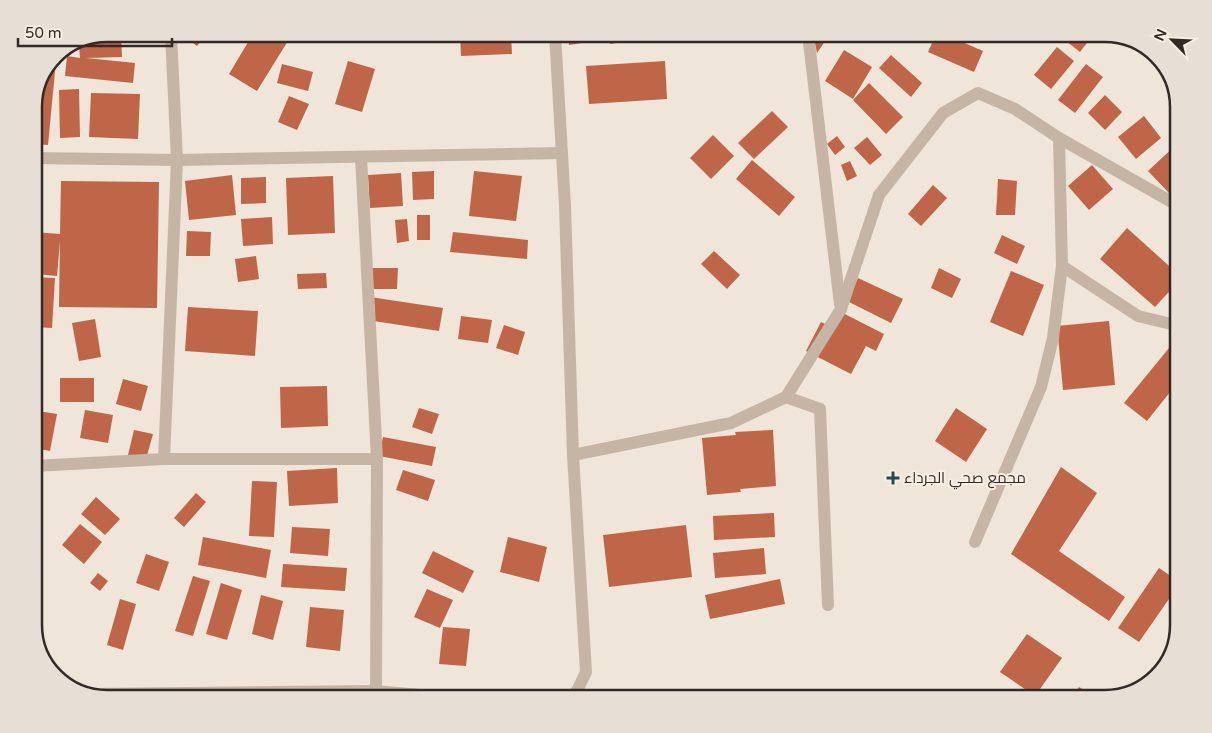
<svg xmlns="http://www.w3.org/2000/svg" width="1212" height="733" font-family="'Varela Round',Cairo,sans-serif">
  <style>
    .building { fill: #be6647 }
    .lines { fill: none; stroke-linecap: round; stroke-linejoin: round }
    .minor { stroke: #c6b5a5; stroke-width: 12 }
    .poi-dot { fill: #1f4d51; stroke: #f7efe4; stroke-width: 2 }
    .labels { text-anchor: middle; dominant-baseline: central; stroke-width: 4; stroke-linejoin: round; paint-order: stroke }
    .poi-label { font-size: 15px; fill: #322a26; stroke: #f7efe4; text-anchor: start }
    .rim { fill: none; stroke: #322a26; stroke-width: 2.5 }
  </style>
  <rect width="100%" height="100%" fill="#efe5d8"/>
  <g class="building">
    <polygon points="107,34 121,34 122,57 86,58 135,63 133,83 65,76 67,56 80,58 79,45"/>
    <polygon points="181,34 207,34 197,46"/>
    <polygon points="253,34 288,34 291,36 257,91 229,74"/>
    <polygon points="460,34 511,34 512,54 461,56"/>
    <polygon points="567,34 594,34 595,41 569,45"/>
    <polygon points="608,34 642,34 643,39 610,44"/>
    <polygon points="664,34 699,34 699,40 664,38"/>
    <polygon points="813,34 830,34 817,53"/>
    <polygon points="936,34 944,34 983,51 974,72 928,52"/>
    <polygon points="972,34 992,34 989,43 971,36"/>
    <polygon points="1057,34 1091,34 1093,35 1080,52"/>
    <polygon points="1057,47 1074,61 1051,89 1034,75"/>
    <polygon points="844,50 872,67 853,99 825,81"/>
    <polygon points="64,52 63,61 56,61 48,145 34,144 34,103 55,55"/>
    <polygon points="891,55 922,83 911,97 879,68"/>
    <polygon points="348,61 375,69 362,112 335,104"/>
    <polygon points="665,61 667,99 589,104 586,66"/>
    <polygon points="282,64 313,72 308,91 277,83"/>
    <polygon points="1086,64 1103,77 1075,113 1058,100"/>
    <polygon points="869,83 903,117 886,134 853,100"/>
    <polygon points="79,89 80,137 60,138 59,90"/>
    <polygon points="91,93 140,94 138,139 89,137"/>
    <polygon points="1105,95 1122,112 1105,130 1088,113"/>
    <polygon points="289,96 309,104 297,130 278,122"/>
    <polygon points="772,111 788,127 754,159 738,143"/>
    <polygon points="1144,116 1161,138 1136,159 1118,137"/>
    <polygon points="713,135 734,156 711,179 690,158"/>
    <polygon points="837,136 845,147 835,155 827,144"/>
    <polygon points="867,137 882,155 870,165 854,148"/>
    <polygon points="1178,143 1178,184 1169,193 1148,171"/>
    <polygon points="752,160 795,197 779,216 736,179"/>
    <polygon points="850,161 857,176 847,181 841,165"/>
    <polygon points="1092,165 1113,189 1089,210 1068,186"/>
    <polygon points="434,171 434,199 413,200 412,172"/>
    <polygon points="474,171 522,176 516,221 469,216"/>
    <polygon points="401,173 403,206 370,208 368,175"/>
    <polygon points="232,175 236,215 189,220 185,181"/>
    <polygon points="333,176 335,233 288,235 286,178"/>
    <polygon points="266,177 266,203 241,204 241,178"/>
    <polygon points="998,179 1017,181 1015,215 996,215"/>
    <polygon points="61,181 159,182 157,308 59,307 60,241 57,276 34,274 34,232 60,234"/>
    <polygon points="933,185 947,198 921,226 908,214"/>
    <rect x="417" y="215" width="13" height="25"/>
    <polygon points="272,217 273,244 243,246 241,219"/>
    <polygon points="407,219 409,241 397,243 395,220"/>
    <polygon points="1127,228 1178,274 1178,282 1155,307 1100,259"/>
    <polygon points="187,231 211,232 210,256 186,256"/>
    <polygon points="453,232 528,240 527,259 450,252"/>
    <polygon points="1002,235 1025,246 1017,264 994,253"/>
    <polygon points="714,251 740,275 727,289 701,264"/>
    <polygon points="256,256 259,279 238,282 235,259"/>
    <polygon points="368,268 398,268 397,289 367,289"/>
    <polygon points="939,268 961,279 952,298 931,288"/>
    <polygon points="1011,271 1044,285 1023,336 990,322"/>
    <polygon points="326,273 327,288 298,289 297,274"/>
    <polygon points="34,277 55,278 52,328 34,327"/>
    <polygon points="858,278 903,299 891,323 847,301"/>
    <polygon points="370,297 443,308 439,331 367,320"/>
    <polygon points="188,307 258,311 255,356 185,351"/>
    <polygon points="837,310 884,334 876,351 866,346 851,374 806,351 821,322 829,326"/>
    <polygon points="461,316 492,320 488,343 458,339"/>
    <polygon points="95,319 101,357 79,361 72,323"/>
    <polygon points="1109,321 1115,385 1063,390 1057,326"/>
    <polygon points="504,325 525,332 518,355 496,348"/>
    <polygon points="1178,337 1178,382 1147,421 1124,403"/>
    <rect x="60" y="378" width="34" height="24"/>
    <polygon points="123,379 148,386 141,411 116,404"/>
    <polygon points="327,386 328,426 281,428 280,387"/>
    <polygon points="419,408 439,414 432,434 412,427"/>
    <polygon points="956,408 987,429 966,462 935,441"/>
    <polygon points="85,410 113,415 108,443 80,438"/>
    <polygon points="38,411 57,414 50,451 34,448 34,431"/>
    <polygon points="134,430 153,434 146,459 128,455"/>
    <polygon points="773,430 776,486 740,489 741,492 707,495 702,438 736,435 735,432"/>
    <polygon points="383,437 436,447 432,466 379,456"/>
    <polygon points="1061,467 1097,493 1059,551 1125,597 1109,621 1011,554"/>
    <polygon points="337,468 338,503 289,506 287,471"/>
    <polygon points="403,470 435,480 428,501 396,490"/>
    <polygon points="252,481 277,482 274,537 249,536"/>
    <polygon points="196,493 206,502 184,527 174,518"/>
    <polygon points="96,497 120,519 105,535 81,514"/>
    <rect x="34" y="506" width="5" height="33"/>
    <polygon points="774,513 775,537 714,540 713,516"/>
    <polygon points="80,524 102,542 84,564 62,545"/>
    <polygon points="686,525 692,577 609,587 603,535"/>
    <polygon points="292,527 330,529 328,556 290,553"/>
    <polygon points="203,537 271,550 266,578 198,565"/>
    <polygon points="508,537 547,547 539,582 500,572"/>
    <polygon points="764,548 766,574 715,578 713,553"/>
    <polygon points="433,551 474,571 463,593 422,573"/>
    <polygon points="146,554 169,562 159,591 136,583"/>
    <polygon points="283,564 347,568 345,591 281,587"/>
    <polygon points="1159,568 1178,581 1178,586 1139,642 1118,628"/>
    <polygon points="98,573 108,581 100,591 90,583"/>
    <polygon points="193,576 210,581 193,636 175,631"/>
    <polygon points="780,579 785,604 710,619 705,595"/>
    <polygon points="221,583 242,590 227,640 206,634"/>
    <polygon points="427,589 453,600 440,628 414,617"/>
    <polygon points="261,595 283,601 273,640 252,634"/>
    <polygon points="120,599 136,604 123,650 107,645"/>
    <polygon points="310,607 344,610 340,651 306,647"/>
    <polygon points="443,627 470,629 466,666 439,664"/>
    <polygon points="1027,634 1062,658 1035,696 1000,672"/>
    <polygon points="1079,687 1099,699 1071,699"/>
  </g>
  <g class="lines">
    <g class="minor">
      <polyline points="171,34 177,160 164,459 377,459 376,691"/>
      <polyline points="555,34 565,206 573,455 586,672 577,691 569,699"/>
      <polyline points="808,34 840,304"/>
      <polyline points="361,157 377,459"/>
      <polyline points="34,158 177,160 562,153"/>
      <polyline points="1062,266 1138,316 1171,324 1178,320"/>
      <polyline points="786,397 820,409 828,605"/>
      <polyline points="573,455 731,423 786,397 841,309 879,195 943,113 978,93 1015,109 1059,138 1177,205 1178,207"/>
      <polyline points="34,466 164,459"/>
      <polyline points="975,542 1041,387 1053,338 1062,266 1059,138"/>
      <polyline points="89,694 376,691 463,699"/>
    </g>
  </g>
  <path class="poi-dot" d="M890.5 470.5h5v5h5v5h-5v5h-5v-5h-5v-5h5z"/>
  <g class="labels">
    <g class="poi-label">
      <text x="904" y="478">مجمع صحي الجرداء</text>
    </g>
  </g>
  <path d="M0 0H1212V733H0ZM107 42H1105A65 65 0 0 1 1170 107V625A65 65 0 0 1 1105 690H107A65 65 0 0 1 42 625V107A65 65 0 0 1 107 42Z" fill="#e7dfd5" fill-rule="evenodd"/>
  <path class="rim" d="M107 42H1105A65 65 0 0 1 1170 107V625A65 65 0 0 1 1105 690H107A65 65 0 0 1 42 625V107A65 65 0 0 1 107 42Z"/>
  <g transform="translate(1172 40) rotate(294)" stroke="#f7efe4" stroke-width="4" paint-order="stroke">
  <path d="M0-4L9 19L0 12L-9 19Z" fill="#322a26"/>
  <text y="-8" font-size="14" font-weight="bold" text-anchor="middle" fill="#322a26">N</text>
  </g>
  <path d="M18 38v8h154v-8" fill="none" stroke="#322a26" stroke-width="2.5"/>
  <text x="25" y="38" font-size="15" fill="#322a26" stroke="#f7efe4" stroke-width="4" paint-order="stroke">50 m</text>
</svg>
